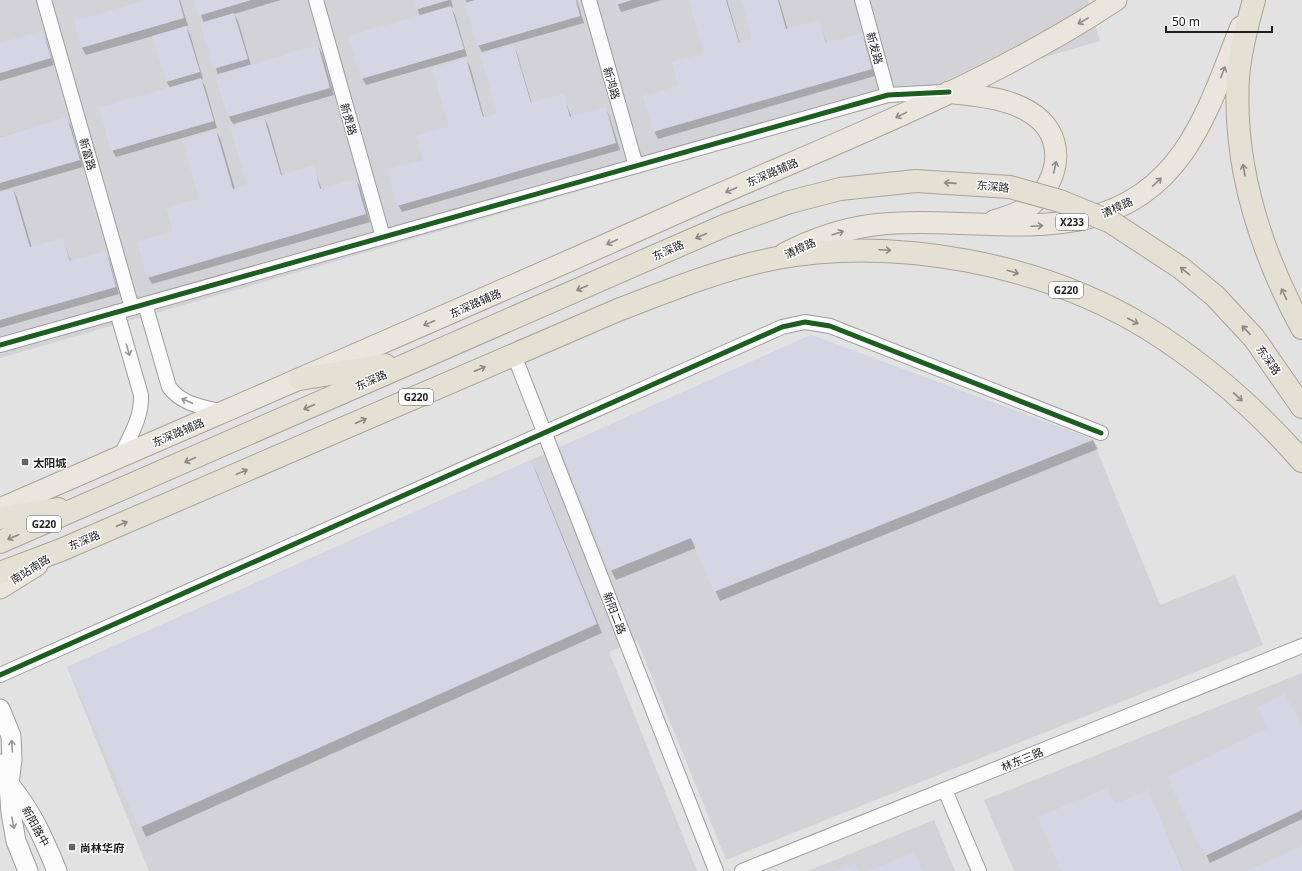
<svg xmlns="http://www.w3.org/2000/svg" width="1302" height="871" font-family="'Noto Sans','Noto Sans SC',sans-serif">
<rect width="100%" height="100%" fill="#e2e2e3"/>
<g fill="#d3d3d7">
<path d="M0,0H1088L1100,41L0,358Z"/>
<path d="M811,335L1093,440L1160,605L1235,575L1263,645L726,860L637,640L609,652L697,871H149L67,667Z"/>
<path d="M1302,673V871H1014L984,800Z"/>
<path d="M934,820L955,871H808Z"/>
</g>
<g fill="#0003">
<path d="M145,0H180L188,26H185L190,34L203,79L201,80L205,86L217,128L116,157L112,150L170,88L166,81L153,36L86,55L82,48L75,22L145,1Z"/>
<path d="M195,0H281L234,14L238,21L251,65L318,46L322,53L334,95L233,124L229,117L204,23Z"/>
<path d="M414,0H451L453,7L451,8L455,15L467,56L366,85L362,78L420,16Z"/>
<path d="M466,0H577L584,23L482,52L478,45Z"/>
<path d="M616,0H662L621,12Z"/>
<path d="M690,0H727L740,44L753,40L742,0H779L788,30L818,21L827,44L861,34L865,41L875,76L658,139L654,131L680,87L706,54Z"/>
<path d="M42,32L46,39L54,65L0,81V44Z"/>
<path d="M513,46L517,53L532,104L563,95L572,118L605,108L609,115L620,150L402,212L398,205L424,160L450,127L465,59L470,66L484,117L498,113Z"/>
<path d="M67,118L71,126L83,167L0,191V137Z"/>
<path d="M264,118L268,125L282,175L313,167L322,190L356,180L360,187L370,222L152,284L148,277L174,232L200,199L216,131L220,138L235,189L248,185Z"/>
<path d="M13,190L17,197L32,248L63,239L71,262L105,252L109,259L119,294L0,328V194Z"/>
<path d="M811,336L1093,440L1098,449L720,601L696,548L616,580L611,570Z"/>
<path d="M531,461L536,471L602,633L146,837L69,667Z"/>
<path d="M1302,728V819L1210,863L1168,778L1269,729Z"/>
<path d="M1108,790L1115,805L1149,791L1183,871H1062Z"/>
</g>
<g fill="#d6d5e4">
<path d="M146,0H179L184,18L81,48L74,21Z"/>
<path d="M194,0H251L198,16Z"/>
<path d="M413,0H449L415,10Z"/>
<path d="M475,0H576L580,16L477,46L465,3Z"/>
<path d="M615,0H632L616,5Z"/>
<path d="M689,0H726L739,43L752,39L741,0H778L786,29L819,20L826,43L862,33L872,69L653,132L643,96L678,86L672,62L704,53Z"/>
<path d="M451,6L464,49L361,79L348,36Z"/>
<path d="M234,13L248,59L213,69L200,23Z"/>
<path d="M186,26L200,72L166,82L152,36Z"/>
<path d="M43,31L51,58L0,73V43Z"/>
<path d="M318,45L330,88L228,117L215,75Z"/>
<path d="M514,45L531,103L564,94L570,117L606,107L616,143L397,206L387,170L423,160L416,136L449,127L432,68L466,58L483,117L497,113L480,54Z"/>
<path d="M201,78L214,121L111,151L99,108Z"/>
<path d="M67,117L80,160L0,183V137Z"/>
<path d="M264,117L281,175L314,165L320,189L356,179L366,214L147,278L137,242L173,231L166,208L199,198L182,140L216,130L233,189L247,185L230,126Z"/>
<path d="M13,189L30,247L63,238L70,261L106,251L116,287L0,320V193Z"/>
<path d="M811,335L1093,440L714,592L691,538L610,571L560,447Z"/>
<path d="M531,460L597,624L139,828L67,667Z"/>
<path d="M1285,694L1302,727V810L1205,856L1167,777L1268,728L1258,707Z"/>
<path d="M1108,788L1115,804L1149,790L1183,871H1061L1038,817Z"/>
<path d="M1302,846V871H1246Z"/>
<path d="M914,852L922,871H869Z"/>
<path d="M855,863L858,871H835Z"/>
</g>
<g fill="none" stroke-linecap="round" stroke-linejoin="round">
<defs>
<g id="minor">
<path d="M44,0L132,308"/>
<path d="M316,0L383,237"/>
<path d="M589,0L636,166"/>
<path d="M862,0L888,95"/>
<path d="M145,304L169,387C182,405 204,407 224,412"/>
<path d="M117,312L141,395C142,418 130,436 120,457"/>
<path d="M0,345L888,95L943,92"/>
<path d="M514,355L716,871"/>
<path d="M0,675L782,327L805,322L830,326L1101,433"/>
<path d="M945,790L979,871"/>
<path d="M742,871L1302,646"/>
</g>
<path id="tertiary" d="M0,763L9,785"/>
<g id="secondary">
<path d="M0,709L11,736L12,759L9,785L11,813L16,841L28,871"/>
<path d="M9,784C31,810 44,839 57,871"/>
</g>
<g id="primary">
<path d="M949,92C976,96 1004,97 1028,111C1067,133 1062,179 1031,205C1021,213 1006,217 994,221"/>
<path d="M784,254C811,240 842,229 873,225C984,212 1108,261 1184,151C1210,113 1224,68 1241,27"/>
<path d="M0,509C236,406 472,305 706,200C845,139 989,84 1116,0"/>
<path d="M0,588L37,565"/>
</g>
<g id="trunk">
<path d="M1254,0C1247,25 1240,51 1238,78C1233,165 1261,252 1302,328"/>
<path d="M1215,296L1254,338L1302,407"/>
<path d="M300,379L385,365"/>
<path d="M0,518L58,509"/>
<path d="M0,542L726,225L790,202"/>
<path d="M0,573L61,550L618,310C670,290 721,269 777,258C897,236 1042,264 1147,328C1205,364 1257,410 1302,461"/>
</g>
</defs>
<use href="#minor" stroke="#9e9e9f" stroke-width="16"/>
<use href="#tertiary" stroke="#9e9e9f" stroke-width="19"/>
<use href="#secondary" stroke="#9e9e9f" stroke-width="21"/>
<use href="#primary" stroke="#aaa394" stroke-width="23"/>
<use href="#trunk" stroke="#aaa394" stroke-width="24"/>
<use href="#minor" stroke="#fbfbfb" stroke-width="14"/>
<use href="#tertiary" stroke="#fbfbfb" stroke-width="17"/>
<use href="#secondary" stroke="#fbfbfb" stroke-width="19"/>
<use href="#primary" stroke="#eae6de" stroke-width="21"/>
<use href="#trunk" stroke="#e4e0d4" stroke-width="22"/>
<defs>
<path id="trunk-bridge" d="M790,202L840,189L916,181L1010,187L1060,201L1111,222L1181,268L1215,296"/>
</defs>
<use href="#trunk-bridge" stroke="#aaa394" stroke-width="24" stroke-linecap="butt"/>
<use href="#trunk-bridge" stroke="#e4e0d4" stroke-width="22"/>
<defs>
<g id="cycleway">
<path d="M0,345L888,95L949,92"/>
<path d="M0,675L782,327L805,322L830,326L1101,433"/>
</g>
</defs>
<use href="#cycleway" stroke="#fff" stroke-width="8"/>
<use href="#cycleway" stroke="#1b5e20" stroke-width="5"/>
</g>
<defs><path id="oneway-shaft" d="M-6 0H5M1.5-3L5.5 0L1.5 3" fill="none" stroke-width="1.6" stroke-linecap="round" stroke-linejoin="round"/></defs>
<g stroke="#8f8c88">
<use href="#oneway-shaft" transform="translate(1083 21) rotate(150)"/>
<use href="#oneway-shaft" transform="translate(1223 72) rotate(-68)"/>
<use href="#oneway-shaft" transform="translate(901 115) rotate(154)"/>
<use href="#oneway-shaft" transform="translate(1055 167) rotate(-78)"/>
<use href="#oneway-shaft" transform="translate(1157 182) rotate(-43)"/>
<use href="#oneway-shaft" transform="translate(731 190) rotate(157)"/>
<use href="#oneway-shaft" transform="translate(1037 226) rotate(-3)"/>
<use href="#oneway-shaft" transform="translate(838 233) rotate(-18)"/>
<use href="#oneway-shaft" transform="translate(612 242) rotate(156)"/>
<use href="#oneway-shaft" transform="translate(429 323) rotate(157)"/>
</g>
<g stroke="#8b8983">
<use href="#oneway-shaft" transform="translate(1244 170) rotate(-100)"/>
<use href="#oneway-shaft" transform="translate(950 183) rotate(-176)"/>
<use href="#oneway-shaft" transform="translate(701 236) rotate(156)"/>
<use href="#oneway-shaft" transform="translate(885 250) rotate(3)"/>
<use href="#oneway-shaft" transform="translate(1185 271) rotate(-141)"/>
<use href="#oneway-shaft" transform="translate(1013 272) rotate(17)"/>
<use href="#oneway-shaft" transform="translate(582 288) rotate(156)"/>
<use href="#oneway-shaft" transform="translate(1284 294) rotate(-115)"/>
<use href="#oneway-shaft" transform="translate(1133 321) rotate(27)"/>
<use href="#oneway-shaft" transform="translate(1246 330) rotate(-133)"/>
<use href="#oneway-shaft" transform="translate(480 369) rotate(-23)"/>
<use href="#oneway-shaft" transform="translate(1238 397) rotate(43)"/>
<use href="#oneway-shaft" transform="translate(309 407) rotate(156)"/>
<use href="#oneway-shaft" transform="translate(361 421) rotate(-23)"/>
<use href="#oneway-shaft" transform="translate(190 460) rotate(156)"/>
<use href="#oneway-shaft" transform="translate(242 472) rotate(-23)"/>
<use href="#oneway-shaft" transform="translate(122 524) rotate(-23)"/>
<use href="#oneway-shaft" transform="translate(13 537) rotate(157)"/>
</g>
<g stroke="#989898">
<use href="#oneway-shaft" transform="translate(128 350) rotate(74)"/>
<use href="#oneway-shaft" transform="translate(187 401) rotate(-157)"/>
<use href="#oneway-shaft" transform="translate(12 746) rotate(-94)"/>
<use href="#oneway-shaft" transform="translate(13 823) rotate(79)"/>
</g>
<g fill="#636364" stroke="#fff" stroke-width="1.5">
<rect x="21" y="458" width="8" height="8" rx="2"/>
<rect x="68" y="843" width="8" height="8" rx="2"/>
</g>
<g text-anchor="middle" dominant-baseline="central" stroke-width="3" stroke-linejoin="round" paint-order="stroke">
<g fill="#fff" stroke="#626263" stroke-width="1">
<rect x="1056" y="214" width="32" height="16" rx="3"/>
<rect x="1049" y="282" width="34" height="16" rx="3"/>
<rect x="399" y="389" width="34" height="16" rx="3"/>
<rect x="27" y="516" width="34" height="16" rx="3"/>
</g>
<g font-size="10" font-weight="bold" fill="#1f1f20">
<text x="1072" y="222">X233</text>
<text x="1066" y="290">G220</text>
<text x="416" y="397">G220</text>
<text x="44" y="524">G220</text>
</g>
<g font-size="11" fill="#1f1f20" stroke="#fff">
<text transform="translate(875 48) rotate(74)">新发路</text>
<text transform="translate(612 83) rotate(74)">新鸿路</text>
<text transform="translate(349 119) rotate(74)">新贵路</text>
<text transform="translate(88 154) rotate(74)">新富路</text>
<text transform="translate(772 172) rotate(-23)">东深路辅路</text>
<text transform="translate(993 186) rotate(5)">东深路</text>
<text transform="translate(1117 207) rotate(-24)">清樟路</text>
<text transform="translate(800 248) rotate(-24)">清樟路</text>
<text transform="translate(668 250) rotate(-24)">东深路</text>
<text transform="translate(475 303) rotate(-24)">东深路辅路</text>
<text transform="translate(1269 360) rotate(55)">东深路</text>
<text transform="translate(371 380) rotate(-24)">东深路</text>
<text transform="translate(178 432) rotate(-23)">东深路辅路</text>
<text transform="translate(84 540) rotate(-23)">东深路</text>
<text transform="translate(30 569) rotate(-32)">南站南路</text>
<text transform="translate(615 613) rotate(69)">新阳二路</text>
<text transform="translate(1022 759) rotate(-22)">林东三路</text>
<text transform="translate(36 826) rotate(61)">新阳路中</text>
</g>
<g font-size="11" font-weight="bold" fill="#1f1f20" stroke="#fff" text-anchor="start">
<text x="33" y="462">太阳城</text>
<text x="80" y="847">尚林华府</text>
</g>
</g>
<path d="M1166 26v6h106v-6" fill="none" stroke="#1f1f20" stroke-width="2"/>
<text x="1172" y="26" font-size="12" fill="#1f1f20" stroke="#ffffff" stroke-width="3" paint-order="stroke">50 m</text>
</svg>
